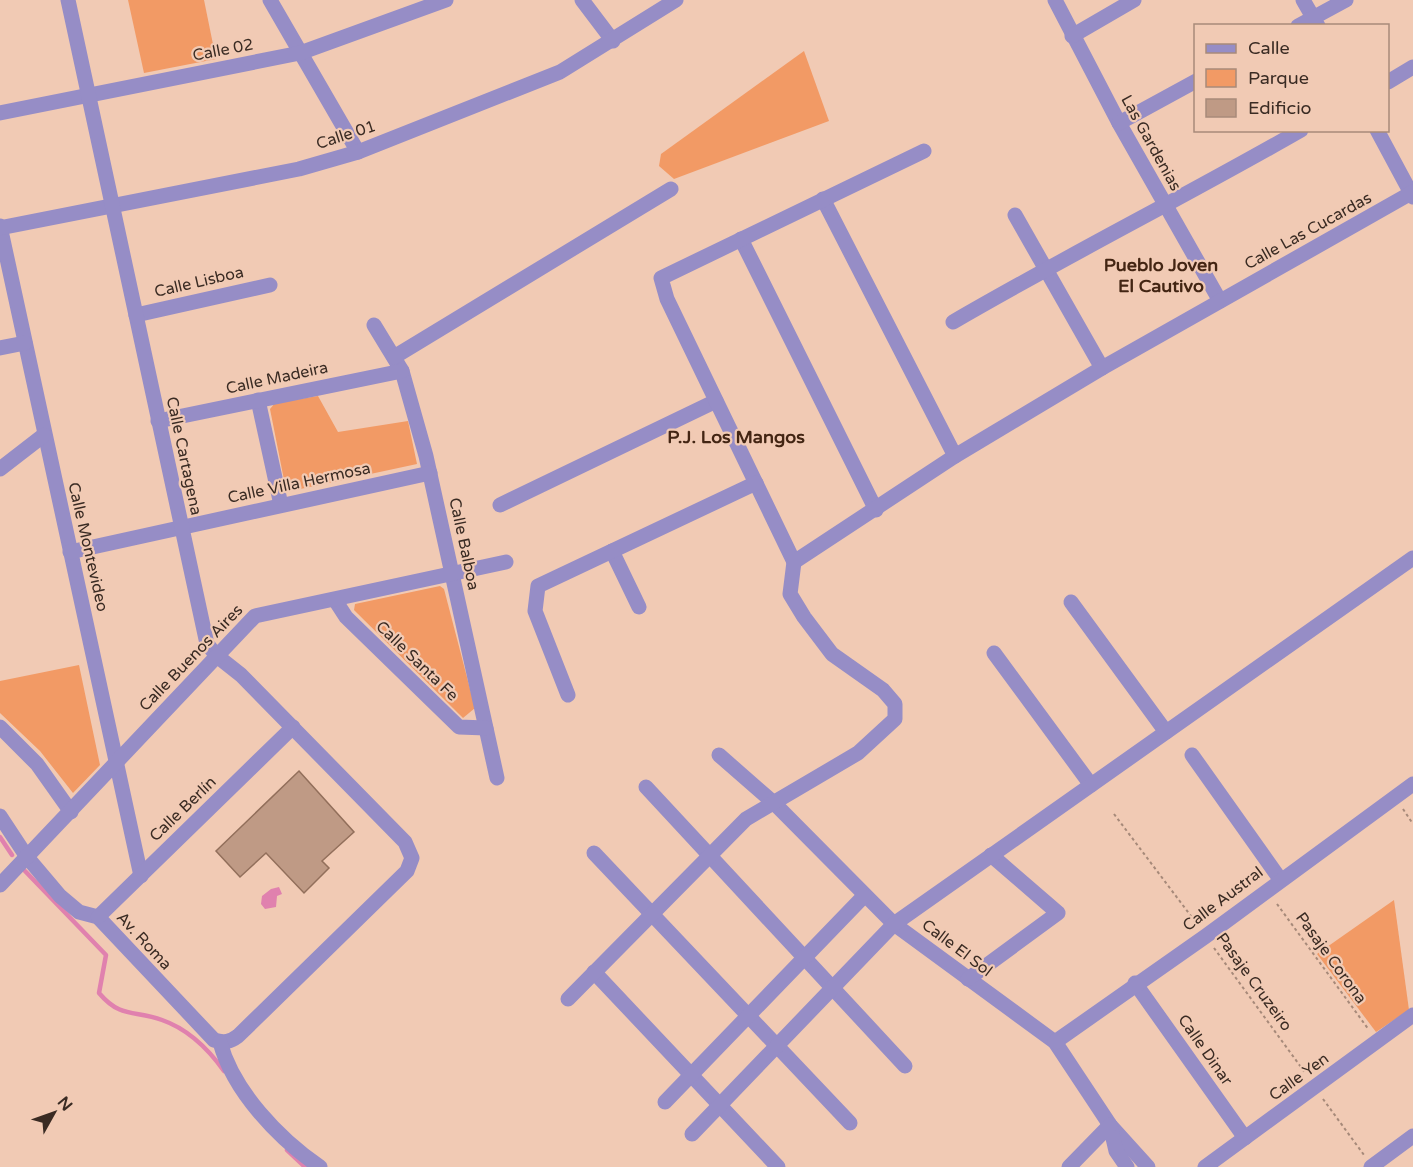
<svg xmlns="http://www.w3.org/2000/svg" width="1413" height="1167" font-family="'Varela Round',sans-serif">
<rect width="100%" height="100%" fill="#f1cab4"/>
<g fill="#f29a65">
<path d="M128,0H204L216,59L144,73Z"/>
<path d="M804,51L829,121L674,179L659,166L661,154Z"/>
<path d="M318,396L338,432L408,421L417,464L291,491L286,490L270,409L275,403Z"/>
<path d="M440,586L444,589L475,708L463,718L354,610L355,604Z"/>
<path d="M79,665L100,765L73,793L40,751L0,713V681Z"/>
<path d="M1394,900L1409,1010L1376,1032L1317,954Z"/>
</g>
<path fill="#e081ae" d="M279,887L282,894L277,896L276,907L265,909L261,904L262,896L271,889Z"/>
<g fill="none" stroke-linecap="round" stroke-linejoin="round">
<g stroke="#e081ae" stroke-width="4.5">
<path d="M0,837L12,855"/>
<path d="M25,871L106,955L99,993C121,1019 135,1010 162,1020C188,1029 209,1050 224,1071"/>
<path d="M287,1150L305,1167"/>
</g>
</g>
<path fill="#bf9a85" stroke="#926f5b" stroke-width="1.5" d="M299,771L354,832L322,861L329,868L304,893L266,853L240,877L216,851Z"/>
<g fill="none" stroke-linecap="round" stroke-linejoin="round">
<g stroke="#a68979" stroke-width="2" stroke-dasharray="3 3" stroke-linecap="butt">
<path d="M1403,809L1413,824"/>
<path d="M1114,814L1197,924"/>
<path d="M1277,904L1369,1030"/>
<path d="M1214,948L1306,1074"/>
<path d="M1323,1099L1364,1155"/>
</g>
<g stroke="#968dc6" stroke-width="15">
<path d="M270,0L358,152"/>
<path d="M582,0L613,41"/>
<path d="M1055,0L1119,123L1220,301"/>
<path d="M1303,0L1318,26"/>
<path d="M1298,26L1346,0"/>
<path d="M1072,36L1134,0"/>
<path d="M1388,82L1413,67"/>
<path d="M0,113L300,53L446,0"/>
<path d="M1119,123L1196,81"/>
<path d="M1377,130L1413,197"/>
<path d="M823,199L955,456"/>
<path d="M1015,215L1102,368"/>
<path d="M0,226L141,876"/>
<path d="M0,228L299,169L358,152L560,72L676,0"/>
<path d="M741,239L876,510"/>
<path d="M136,315L270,285"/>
<path d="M953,322C1068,255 1186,196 1301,130"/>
<path d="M374,325L402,371L426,456L497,778"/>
<path d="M0,348L25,343"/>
<path d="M394,357L671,189"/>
<path d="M258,400L281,505"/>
<path d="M158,421L402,371"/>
<path d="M0,469L44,435"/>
<path d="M500,505L716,401"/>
<path d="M612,551L639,607"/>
<path d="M70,552L430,473"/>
<path d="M794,562L667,299L661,278L924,151"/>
<path d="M335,600L346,617L459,727L486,728"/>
<path d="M1071,602L1166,732"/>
<path d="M994,653L1091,785"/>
<path d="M568,695L535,611L538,586L756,483"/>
<path d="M0,727L37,764L71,812"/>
<path d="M719,755L775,804L894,924L1055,1042L1110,1125L1148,1167"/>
<path d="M1192,755L1280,879"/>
<path d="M646,787L905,1066"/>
<path d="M0,816L27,857L60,896L79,912L98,917L214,1040C224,1043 230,1042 238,1036L407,871L412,858L405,842L241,675L217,656L207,644L68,0"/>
<path d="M594,853L850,1123"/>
<path d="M0,885L255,616L506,562"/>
<path d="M98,917L293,727"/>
<path d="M594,972L778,1167"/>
<path d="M968,979L1058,913L991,855"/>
<path d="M1135,983L1245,1138"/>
<path d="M568,999L746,819L858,753L895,719V704L883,690L832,654L804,617L790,594L794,562L955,456L1102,368L1413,192"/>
<path d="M220,1042C233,1091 279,1139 320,1167"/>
<path d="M1055,1042L1206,936L1413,784"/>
<path d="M665,1102L864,896"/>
<path d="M1110,1125L1116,1151L1127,1167"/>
<path d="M692,1134L894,924L1413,558"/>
<path d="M1069,1167L1110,1125"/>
<path d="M1205,1167L1413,1015"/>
<path d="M1371,1167L1413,1136"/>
</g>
</g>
<g text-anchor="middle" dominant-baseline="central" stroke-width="4.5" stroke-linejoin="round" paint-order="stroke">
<g font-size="16" fill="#3a2b23" stroke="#f1cab4">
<text transform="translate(223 50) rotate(-11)">Calle 02</text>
<text transform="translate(346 135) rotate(-18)">Calle 01</text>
<text transform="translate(1151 143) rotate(61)">Las Gardenias</text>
<text transform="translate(1308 231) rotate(-29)">Calle Las Cucardas</text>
<text transform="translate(199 282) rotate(-13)">Calle Lisboa</text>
<text transform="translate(277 378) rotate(-12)">Calle Madeira</text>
<text transform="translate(184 456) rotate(78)">Calle Cartagena</text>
<text transform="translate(299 483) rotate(-12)">Calle Villa Hermosa</text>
<text transform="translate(464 544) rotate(78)">Calle Balboa</text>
<text transform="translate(88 547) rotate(77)">Calle Montevideo</text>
<text transform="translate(191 658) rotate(-46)">Calle Buenos Aires</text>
<text transform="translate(417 661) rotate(44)">Calle Santa Fe</text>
<text transform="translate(183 809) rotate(-44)">Calle Berlín</text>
<text transform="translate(1223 899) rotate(-37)">Calle Austral</text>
<text transform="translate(144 941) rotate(47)">Av. Roma</text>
<text transform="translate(957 948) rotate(37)">Calle El Sol</text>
<text transform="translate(1331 958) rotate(54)">Pasaje Corona</text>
<text transform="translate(1254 982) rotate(54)">Pasaje Cruzeiro</text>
<text transform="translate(1205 1050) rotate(55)">Calle Dinar</text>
<text transform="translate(1299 1077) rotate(-36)">Calle Yen</text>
</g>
<g font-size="18" font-weight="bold" fill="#432513" stroke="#f1cab4">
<text x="1161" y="265">Pueblo Joven<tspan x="1161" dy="21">El Cautivo</tspan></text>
<text x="736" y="437">P.J. Los Mangos</text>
</g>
</g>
<rect x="1194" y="24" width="195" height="108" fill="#f1cab4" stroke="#a88a7a" stroke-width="1.5"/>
<rect x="1206" y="44" width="30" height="9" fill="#968dc6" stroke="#a88a7a" stroke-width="1.5"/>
<text x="1248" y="54" font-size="18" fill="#3a2b23">Calle</text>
<rect x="1206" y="69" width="30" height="18" fill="#f29a65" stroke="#a88a7a" stroke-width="1.5"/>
<text x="1248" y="84" font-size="18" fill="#3a2b23">Parque</text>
<rect x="1206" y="99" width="30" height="18" fill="#bf9a85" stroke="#a88a7a" stroke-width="1.5"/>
<text x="1248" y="114" font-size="18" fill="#3a2b23">Edificio</text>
<g transform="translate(54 1113) rotate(50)" stroke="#f1cab4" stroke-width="4.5" paint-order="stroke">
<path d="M0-4.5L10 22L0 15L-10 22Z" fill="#3a2b23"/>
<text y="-9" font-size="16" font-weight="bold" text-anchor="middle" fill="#3a2b23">N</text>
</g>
</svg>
